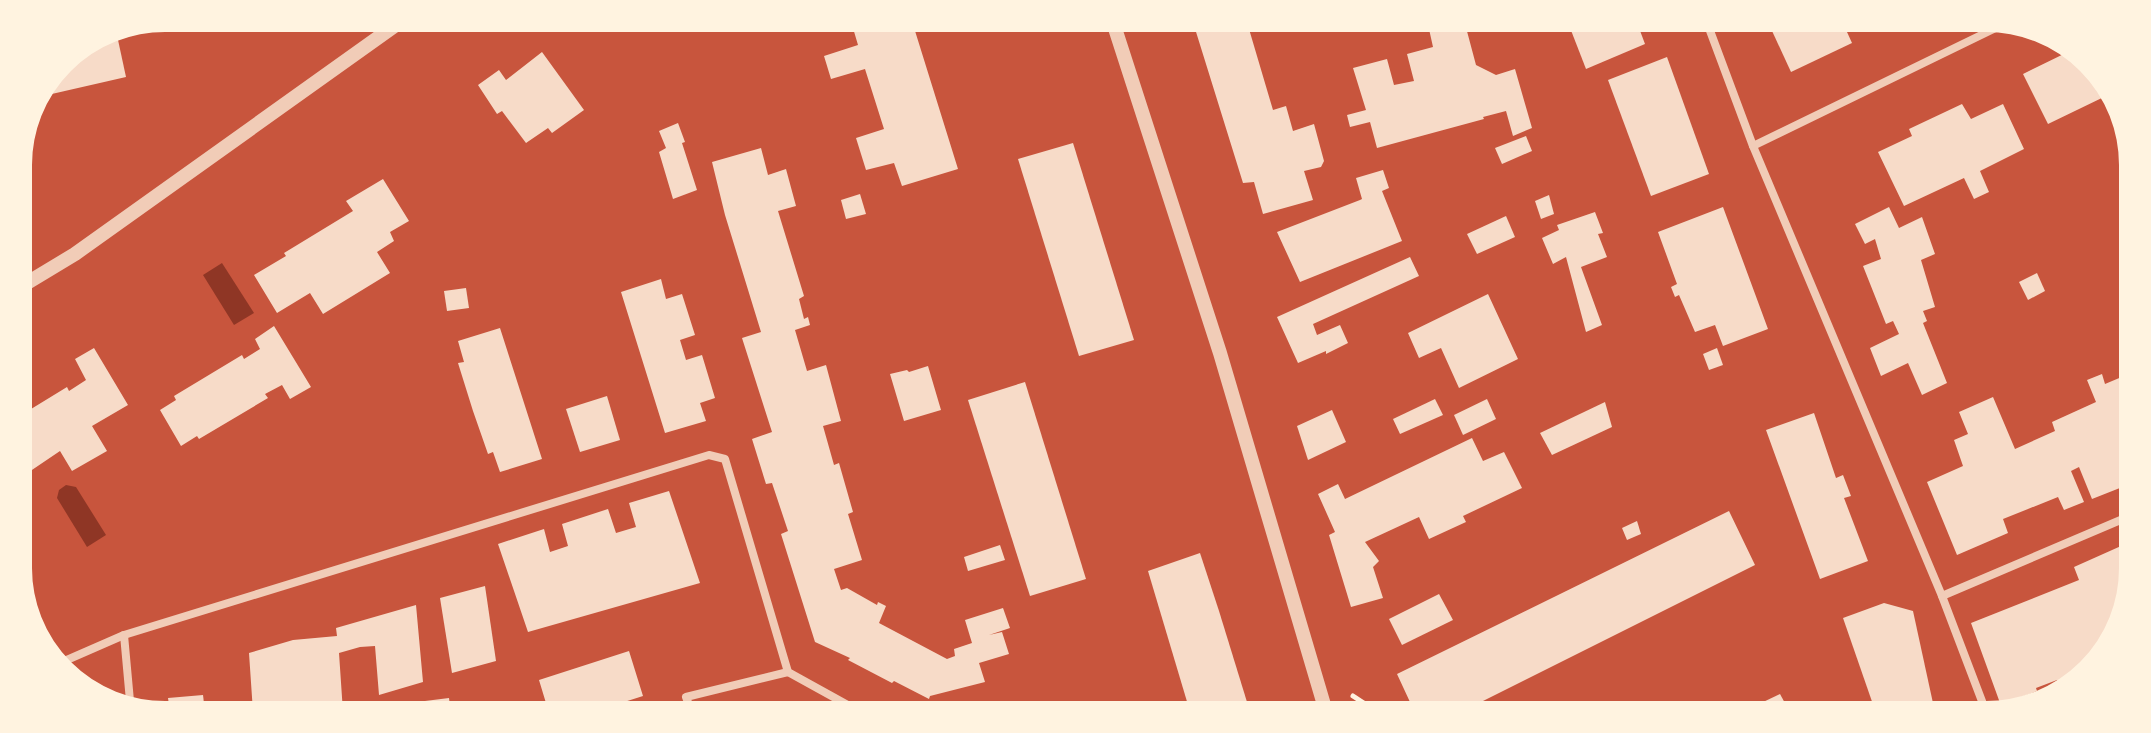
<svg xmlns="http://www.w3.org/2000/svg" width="2151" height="733" font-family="'Titillium Web',sans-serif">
<rect width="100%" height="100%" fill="#c8553d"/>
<g fill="#8f3625">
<path d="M222,263L254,313L234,325L203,275Z"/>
<path d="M66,485L76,487L106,535L87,547L57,498L59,490Z"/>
</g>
<g fill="#f7dbc8">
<path d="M640,17H681L661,32L640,20Z"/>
<path d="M850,18H911L958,169L902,186L894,163L866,170L856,138L884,129L865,69L831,79L824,56L858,45Z"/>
<path d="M1192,19H1281L1249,29L1273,110L1286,106L1293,131L1314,124L1324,161L1321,167L1304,171L1313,200L1263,214L1254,182L1243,183Z"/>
<path d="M1427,20H1464L1476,65L1496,75L1515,69L1532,128L1513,136L1506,111L1483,117L1484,119L1377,148L1370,122L1350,127L1347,115L1366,110L1353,68L1387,59L1394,85L1414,81L1407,54L1433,47Z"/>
<path d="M1567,20H1636L1645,44L1586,69Z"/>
<path d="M1767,20L1842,21L1852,43L1791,72Z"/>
<path d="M115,26L126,77L43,96L60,59L108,27Z"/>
<path d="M2072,50L2098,66L2118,108L2115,109L2108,95L2048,124L2023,74Z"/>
<path d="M542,52L584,110L552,133L548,128L526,143L502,111L497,114L478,85L499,70L506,80Z"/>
<path d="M1667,57L1709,174L1651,196L1608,80Z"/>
<path d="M1962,104L1971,119L2003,104L2024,149L1980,171L1989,192L1974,199L1964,178L1904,206L1878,152L1912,136L1909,129Z"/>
<path d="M678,123L685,142L682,143L697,190L673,199L659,152L666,148L659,131Z"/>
<path d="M1526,136L1532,151L1502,164L1495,148Z"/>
<path d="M1073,143L1134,340L1079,356L1018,159Z"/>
<path d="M761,148L768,175L786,169L796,206L778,211L804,296L799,299L804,319L808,317L810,325L795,330L807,371L826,365L841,421L823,426L834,465L839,463L853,512L848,514L862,560L834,569L841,590L847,588L877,605L878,602L886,606L879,623L947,659L955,656L954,649L972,643L965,620L1003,608L1010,628L989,635L1002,632L1009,654L979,663L985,682L930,696L929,699L894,681L892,683L848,660L850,658L815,642L781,534L788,531L772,483L766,484L752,439L772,432L742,338L761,332L725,215L712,162Z"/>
<path d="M1383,170L1389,188L1382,191L1402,241L1300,282L1277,232L1360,200L1362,199L1356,178Z"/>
<path d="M383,179L409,221L390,232L394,241L377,252L390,273L323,314L310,293L277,313L254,275L286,256L284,253L353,211L346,201Z"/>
<path d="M860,194L866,214L846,219L841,200Z"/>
<path d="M1549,195L1554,214L1541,219L1535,201Z"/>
<path d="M1723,207L1768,329L1723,346L1715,325L1695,332L1679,295L1675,297L1671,287L1677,284L1658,232Z"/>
<path d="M1889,207L1899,228L1922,217L1935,254L1921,260L1935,307L1923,311L1927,321L1923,323L1947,383L1922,395L1908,363L1881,376L1870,348L1899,334L1893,321L1886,324L1863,266L1881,259L1875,239L1865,244L1855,224Z"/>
<path d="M1595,212L1603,233L1598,234L1607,257L1581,267L1602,325L1586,332L1566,257L1553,264L1542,238L1559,230L1557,225Z"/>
<path d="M1506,216L1515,237L1477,254L1467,234Z"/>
<path d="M1410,257L1419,276L1313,324L1317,335L1340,325L1348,343L1326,354V351L1298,363L1277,317Z"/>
<path d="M2037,273L2045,291L2028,300L2019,282Z"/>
<path d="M661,279L666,299L682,294L695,335L680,340L686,360L702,355L715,398L700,403L706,421L665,433L621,292Z"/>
<path d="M466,288L469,308L447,311L444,291Z"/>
<path d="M1488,294L1518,359L1459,388L1441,348L1419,358L1408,333Z"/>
<path d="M274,326L311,387L290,399L282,385L265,394L268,398L199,439L197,436L181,446L160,410L176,400L174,396L242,355L244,359L260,349L255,339Z"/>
<path d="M500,328L542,459L500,472L493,452L488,454L473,411L458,363L464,362L458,341Z"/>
<path d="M94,348L128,405L92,426L107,451L72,471L60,451L26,474L23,469L18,472V417L67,387L69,391L86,380L75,359Z"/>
<path d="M1717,348L1723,365L1709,370L1703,354Z"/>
<path d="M928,366L941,410L904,421L890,374L907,370L909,372Z"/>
<path d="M2102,374L2105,384L2124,376L2131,393L2130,484L2092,499L2079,467L2071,471L2084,502L2064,510L2058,497L2003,519L2008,533L1957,555L1927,482L1963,466L1954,440L1968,434L1959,412L1993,397L2015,449L2055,431L2052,422L2096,402L2087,380Z"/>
<path d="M1025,382L1086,579L1030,596L968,400Z"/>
<path d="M607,396L620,440L580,452L566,409Z"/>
<path d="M1435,399L1443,415L1400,434L1393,419Z"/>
<path d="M1487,399L1496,419L1463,435L1454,415Z"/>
<path d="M1605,402L1612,427L1552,455L1540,433Z"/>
<path d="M1332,410L1346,442L1308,460L1297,426Z"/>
<path d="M1814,413L1836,478L1843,475L1851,496L1844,498L1868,561L1820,579L1766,430Z"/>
<path d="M1472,438L1483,461L1504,452L1522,488L1463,516L1466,522L1429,539L1419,517L1365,542L1379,561L1373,567L1383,598L1351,607L1329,535L1335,532L1318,494L1338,484L1345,499Z"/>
<path d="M669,491L700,583L528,632L498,544L544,529L550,552L568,546L562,524L608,509L616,533L636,527L629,503Z"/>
<path d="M1729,511L1755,565L1477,704L1483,715H1416L1397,674Z"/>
<path d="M1637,521L1641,534L1627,540L1622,528Z"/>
<path d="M2130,542V607L2113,633L2099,639L2103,648L2082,679L2078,681L2077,686L2062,692L2057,680L2036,688L2037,691L2016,699L2019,708L2004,714L1971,623L2079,580L2074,567Z"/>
<path d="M1000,545L1005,560L968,571L964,557Z"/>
<path d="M1200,553L1219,611L1251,715H1191L1148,571Z"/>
<path d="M485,586L496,661L452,673L440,598Z"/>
<path d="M1439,594L1453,620L1402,645L1389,619Z"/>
<path d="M1884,603L1913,611L1936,717L1877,716L1843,618Z"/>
<path d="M416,605L423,682L379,695L375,646L360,647L339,653L343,712H253L249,653L293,640L337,636L336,628Z"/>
<path d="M629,651L643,696L621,703L624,713H549L539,680Z"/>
<path d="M1780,694L1792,716H1741L1740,713Z"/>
<path d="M203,695L205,712H170L168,698Z"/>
<path d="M449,698L451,713H426L425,701Z"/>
</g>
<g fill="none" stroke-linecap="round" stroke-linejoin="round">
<path stroke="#fff3e0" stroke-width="5" d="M1353,696L1382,715"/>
<g stroke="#f1ccb7" stroke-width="8">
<path d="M1706,20L1753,146L1942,596L1988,717"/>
<path d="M1753,146L2010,21"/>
<path d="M1942,596L2130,516"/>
<path d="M124,635L131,712"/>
<path d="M53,666L124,635L709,455L725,459L788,672L864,714"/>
<path d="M692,713L686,697L788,672"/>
</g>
<g stroke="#f1ccb7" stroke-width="14">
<path d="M1112,19L1220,353L1327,715"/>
<path d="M17,289L75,254L407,17"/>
</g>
</g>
<path d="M0 0H2151V733H0ZM165 30H1986A135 135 0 0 1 2121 165V568A135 135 0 0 1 1986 703H165A135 135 0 0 1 30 568V165A135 135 0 0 1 165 30Z" fill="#fff3e0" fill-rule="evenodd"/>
<path fill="none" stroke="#fff3e0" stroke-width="4" d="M165 30H1986A135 135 0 0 1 2121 165V568A135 135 0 0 1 1986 703H165A135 135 0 0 1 30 568V165A135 135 0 0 1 165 30Z"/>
</svg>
